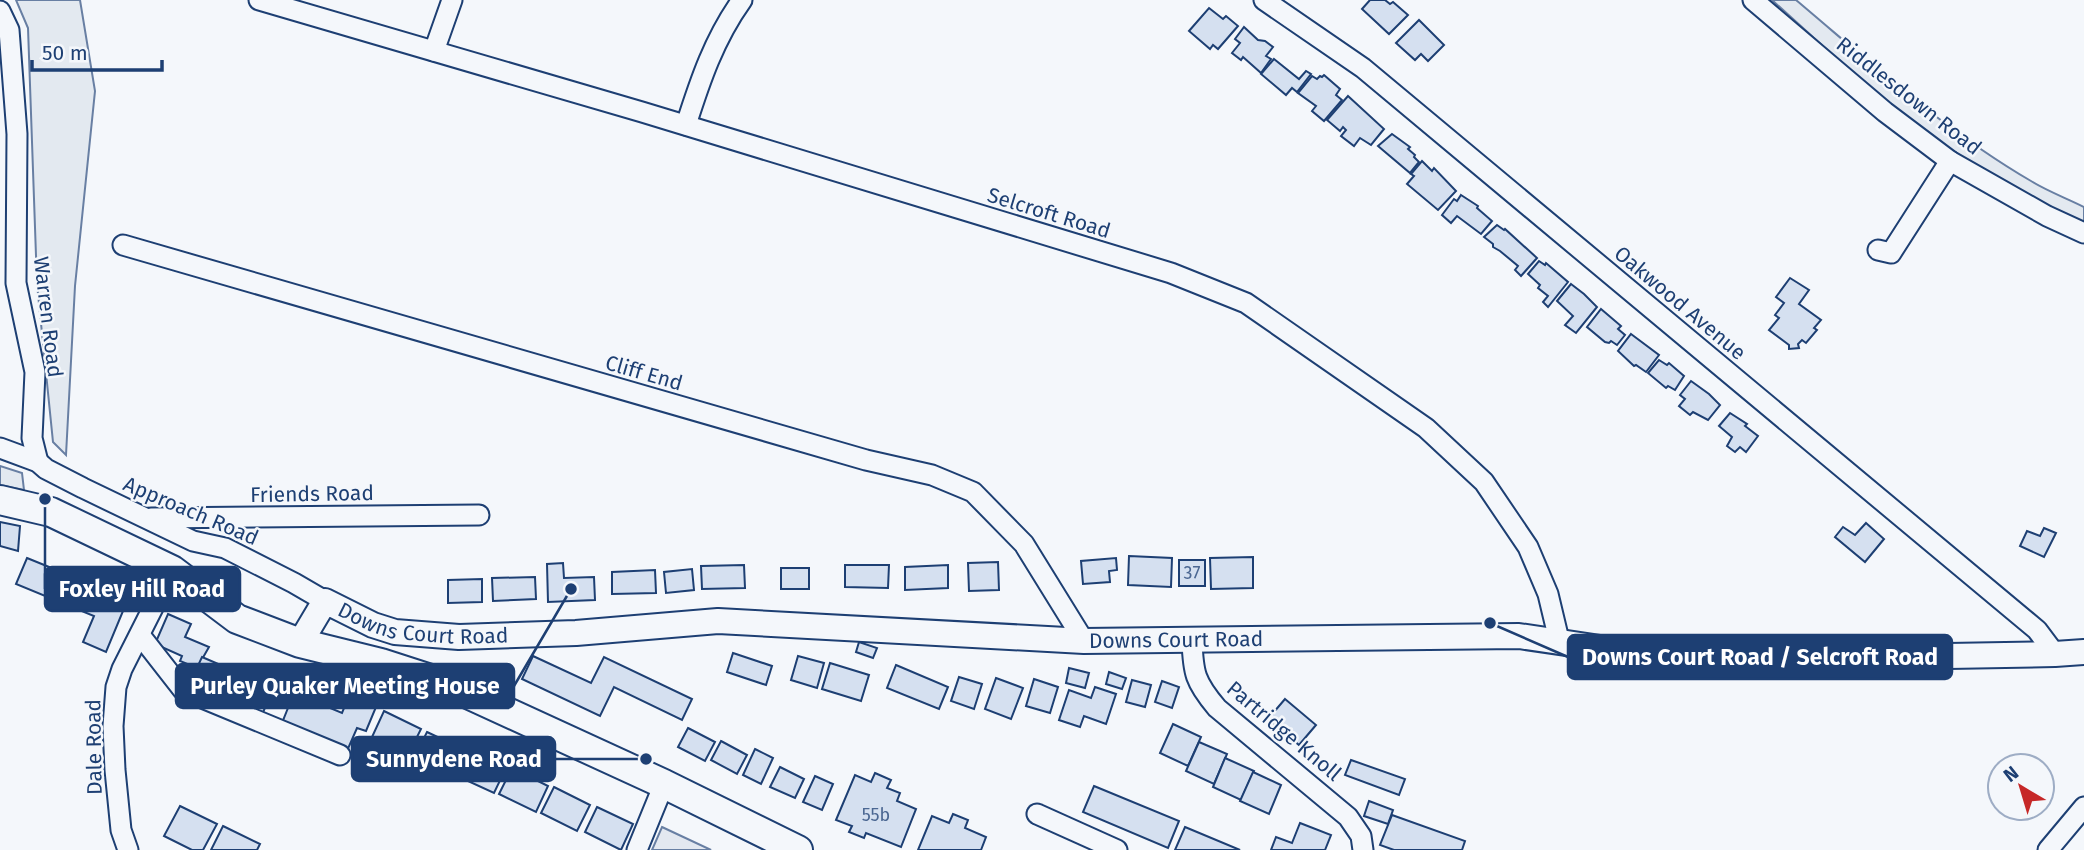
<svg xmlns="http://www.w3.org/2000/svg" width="2084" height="850" font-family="'Fira Sans',sans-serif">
<rect width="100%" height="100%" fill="#f4f7fb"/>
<g fill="#e3e9f0" stroke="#687fa3" stroke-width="2">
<path d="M16,0H80L95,91L75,286L66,455L53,442L37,284L28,28Z"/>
<path d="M1772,0H1796C1872,64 1945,131 2031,181C2047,191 2066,198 2084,207V224L2051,209L1954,155L1889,106Z"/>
<path d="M0,466L22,473L24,490L0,485Z"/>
</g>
<path fill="#e3e8f0" stroke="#687fa3" stroke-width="2" d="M662,827L711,850H652Z"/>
<g fill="#d5e0f0" stroke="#1d3f73" stroke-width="2">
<path d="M1370,0H1385L1390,4L1393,2L1408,15L1389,34L1362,9Z"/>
<path d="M1209,8L1223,19L1226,16L1238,26L1218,49L1213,45L1210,49L1189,31Z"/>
<path d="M1419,20L1444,45L1428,61L1421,54L1415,60L1396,43Z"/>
<path d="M1244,27L1258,40L1265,41L1273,47L1266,56L1271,59L1261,73L1243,57L1241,60L1232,53L1240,43L1235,39Z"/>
<path d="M1274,59L1299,79L1306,71L1311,74L1297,92L1292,88L1286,95L1261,74Z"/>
<path d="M1324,75L1340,89L1336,95L1342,100L1324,121L1312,111L1316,106L1298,93L1312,76L1317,79L1320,76L1322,77Z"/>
<path d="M1348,96L1384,129L1371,145L1360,138L1354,146L1341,136L1346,130L1343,127L1340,131L1327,120Z"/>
<path d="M1392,134L1410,147L1408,149L1415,155L1414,157L1419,162L1410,173L1378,146Z"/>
<path d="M1422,161L1432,171L1434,168L1456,191L1438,210L1407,184L1414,176L1411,174Z"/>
<path d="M1461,195L1478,206L1477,208L1492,221L1481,234L1457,216L1451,223L1442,215L1454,199L1457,201Z"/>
<path d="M1497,225L1504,230L1505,229L1537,258L1521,276L1515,270L1518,266L1500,251L1493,247V244L1484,237Z"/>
<path d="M1539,261L1545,265L1546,263L1568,282L1548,307L1543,302L1548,296L1538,288L1540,285L1528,274Z"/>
<path d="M1790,278L1809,290L1799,304L1821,320L1814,328L1817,330L1806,343L1802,340L1798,344L1799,348L1789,349V345L1769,330L1779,318L1775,315L1784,303L1776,297Z"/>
<path d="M1571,284L1584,294L1597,307L1576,333L1565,325L1573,316L1557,301Z"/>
<path d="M1601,309L1621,326L1618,329L1625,335L1617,345L1611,341L1609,343L1605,342L1587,327Z"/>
<path d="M1631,334L1659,355L1646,372L1636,365L1634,366L1618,351Z"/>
<path d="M1659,360L1667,365L1669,363L1684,376L1675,390L1668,386L1666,388L1648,373Z"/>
<path d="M1691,381L1709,394L1720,405L1708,420L1693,412L1690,415L1679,406L1685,399L1680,395Z"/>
<path d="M1730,413L1747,424L1745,426L1758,436L1746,452L1740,447L1735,452L1727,446L1732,437L1719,426Z"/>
<path d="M0,522L20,526L18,551L0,546Z"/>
<path d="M1866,523L1884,539L1865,562L1835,537L1843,527L1855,535Z"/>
<path d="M2044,528L2056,533L2044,557L2020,546L2027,531L2040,536Z"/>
<path d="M1129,556L1172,558L1171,587L1128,585Z"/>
<path d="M1253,557V588L1211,589L1210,558Z"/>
<path d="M27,558L128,599L106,652L83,642L94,616L16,584Z"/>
<path d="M1116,558L1117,570L1109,571L1110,582L1083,584L1081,561Z"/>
<rect x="1179" y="560" width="26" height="26"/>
<path d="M998,562L999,590L969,591L968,563Z"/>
<path d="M563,563L564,578L594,577L595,600L548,602L547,564Z"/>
<path d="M744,565L745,588L702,589L701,566Z"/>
<path d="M845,565H889L888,588L845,587Z"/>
<path d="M948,565V588L905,590V567Z"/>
<rect x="781" y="568" width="28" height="21"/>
<path d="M692,569L694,590L666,593L664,572Z"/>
<path d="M655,570L656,593L612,594V572Z"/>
<path d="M535,577L536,599L493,601L492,578Z"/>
<path d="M482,579V602L448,603V580Z"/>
<path d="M168,614L191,624L185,637L209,647L197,668L180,661L182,656L155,644Z"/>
<path d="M859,642L877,648L873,658L856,652Z"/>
<path d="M733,653L772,666L766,685L727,672Z"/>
<path d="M533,656L591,683L604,657L692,699L682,720L614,687L600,716L522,679Z"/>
<path d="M798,656L824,663L817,688L791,680Z"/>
<path d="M202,657L230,669L217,700L188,687Z"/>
<path d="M830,663L869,675L861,701L822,689Z"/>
<path d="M896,665L948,687L939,709L887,688Z"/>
<path d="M1069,668L1089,673L1085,688L1066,683Z"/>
<path d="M230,669L274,688L260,719L217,700Z"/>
<path d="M1109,672L1126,678L1122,689L1106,684Z"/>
<path d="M959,677L982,684L974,709L951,701Z"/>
<path d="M996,678L1023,688L1011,719L985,709Z"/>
<path d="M1034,679L1058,687L1050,713L1026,706Z"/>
<path d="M1132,680L1151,685L1145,707L1126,702Z"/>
<path d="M1162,681L1179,687L1172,708L1155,702Z"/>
<path d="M1095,687L1116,694L1106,724L1084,716L1080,727L1059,720L1069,690L1091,698Z"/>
<path d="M294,693L342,713L349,696L376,707L366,731L357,728L347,751L282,723Z"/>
<path d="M1285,699L1316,725L1299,745L1268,719Z"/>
<path d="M384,711L421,729L408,755L372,737Z"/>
<path d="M1173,724L1201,737L1188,766L1160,753Z"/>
<path d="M688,728L715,742L705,761L678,747Z"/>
<path d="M427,732L463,749L450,775L414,758Z"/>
<path d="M721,741L747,755L737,774L711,760Z"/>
<path d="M1199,742L1227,754L1214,784L1186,771Z"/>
<path d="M755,749L773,758L761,784L743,775Z"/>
<path d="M470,750L506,768L494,793L457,776Z"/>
<path d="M1225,758L1254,771L1241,800L1213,787Z"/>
<path d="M1351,760L1405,779L1399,795L1345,775Z"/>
<path d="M780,767L804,779L795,798L770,787Z"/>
<path d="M512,768L548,786L536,812L499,794Z"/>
<path d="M1253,772L1281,785L1269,814L1240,801Z"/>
<path d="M875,773L891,780L887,788L900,793L897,801L916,809L901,847L866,833L864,838L849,832L852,826L836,820L855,775L871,782Z"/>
<path d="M815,776L833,784L822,810L803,802Z"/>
<path d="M1094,786L1179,821L1168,848L1083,812Z"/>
<path d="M554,787L590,805L577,831L541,813Z"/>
<path d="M1369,801L1393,810L1388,824L1364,816Z"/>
<path d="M180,806L217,824L203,850H192L164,836Z"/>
<path d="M597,807L633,824L621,850L585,832Z"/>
<path d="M953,814L968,820L965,828L986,837L981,850H918L932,816L949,823Z"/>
<path d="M1392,815L1465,841L1462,850H1394L1380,845Z"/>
<path d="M1300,823L1331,835L1325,850H1271L1276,837L1292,843Z"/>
<path d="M223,826L260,844L257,850H211Z"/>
<path d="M1185,827L1240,850H1175Z"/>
</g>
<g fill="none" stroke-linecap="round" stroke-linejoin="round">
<defs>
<g id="minor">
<path d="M259,0L642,112L1171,273L1246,303L1426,428L1484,482L1528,547L1548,594L1559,640"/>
<path d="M1264,0L1363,68L2037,630L2055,654"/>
<path d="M1753,0L1885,112L1950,161L2047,216L2084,233"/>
<path d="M0,11L9,30L17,134L16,283L35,372L32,438L38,462"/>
<path d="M434,51L452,0"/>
<path d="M686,125C700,81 714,39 742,0"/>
<path d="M123,245L866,460L932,475L973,492L1024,544L1084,641"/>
<path d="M1878,250L1891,253L1950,161"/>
<path d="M0,448L38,462L46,469L83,488L193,541L225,548L294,583L325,601"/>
<path d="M151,518L479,515"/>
<path d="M140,635L183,690L340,755"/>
<path d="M1192,640C1193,673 1195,682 1217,708L1348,817L1361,836L1363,850"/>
<path d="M1037,814L1117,850"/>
<path d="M128,850L121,830L115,770L113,726L116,687L122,669L172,570"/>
<path d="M637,850L664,784"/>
<path d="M2048,850L2084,807"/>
</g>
<g id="major">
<path id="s1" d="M300,643L325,601L373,625L395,632L459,637L576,633L718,621L1084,641L1519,636L1607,649L1689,655L1948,656L2055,654L2084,652"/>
</g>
<path id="highway" d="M0,500L51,512L172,570L237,619L300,643L381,663L446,684L664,784L798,850"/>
</defs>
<use href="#minor" stroke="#1d3f73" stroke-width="23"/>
<use href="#major" stroke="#1d3f73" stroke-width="28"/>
<use href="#highway" stroke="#1d3f73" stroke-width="32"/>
<use href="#minor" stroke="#f4f7fb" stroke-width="19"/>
<use href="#major" stroke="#f4f7fb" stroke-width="24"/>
<use href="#highway" stroke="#f4f7fb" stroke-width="28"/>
</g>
<g text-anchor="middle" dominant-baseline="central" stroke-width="5" stroke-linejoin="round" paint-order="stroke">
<g font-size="18" fill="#4b6792">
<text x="1192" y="573">37</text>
<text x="876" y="815">55b</text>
</g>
<g font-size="21" fill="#1d3f73" stroke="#f4f7fb">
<text transform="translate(1909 96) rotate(38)">Riddlesdown Road</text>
<text transform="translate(1049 213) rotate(17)">Selcroft Road</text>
<text transform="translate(1680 303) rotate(40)">Oakwood Avenue</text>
<text transform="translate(48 317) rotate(83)">Warren Road</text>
<text transform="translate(644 373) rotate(16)">Cliff End</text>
<text transform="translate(312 494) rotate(-1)">Friends Road</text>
<text transform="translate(191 511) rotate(23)">Approach Road</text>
<text stroke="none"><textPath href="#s1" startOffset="152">Downs Court Road</textPath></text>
<text stroke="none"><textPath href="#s1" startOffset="908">Downs Court Road</textPath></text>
<text transform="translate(1284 731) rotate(40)">Partridge Knoll</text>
<text transform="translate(94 747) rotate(-91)">Dale Road</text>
</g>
</g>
<path fill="none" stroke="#1d3f73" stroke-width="2.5" d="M45 499L45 589M1490 623L1568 657M571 589L514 686M646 759L555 759"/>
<g fill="#1d3f73" stroke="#f4f7fb" stroke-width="2.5">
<circle cx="45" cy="499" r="7"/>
<circle cx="1490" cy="623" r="7"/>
<circle cx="571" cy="589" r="7"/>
<circle cx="646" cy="759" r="7"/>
</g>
<g fill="#1d3f73" stroke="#1d3f73" stroke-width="2.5">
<rect x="45" y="567" width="195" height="44" rx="7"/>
<rect x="1568" y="635" width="384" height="44" rx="7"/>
<rect x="176" y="664" width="338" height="44" rx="7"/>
<rect x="352" y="737" width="203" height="44" rx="7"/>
</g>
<g font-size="23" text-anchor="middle" font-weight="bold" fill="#fff">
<text x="142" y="597">Foxley Hill Road</text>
<text x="1760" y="665">Downs Court Road / Selcroft Road</text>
<text x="345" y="694">Purley Quaker Meeting House</text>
<text x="454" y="767">Sunnydene Road</text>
</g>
<g transform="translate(2021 787) rotate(322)"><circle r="33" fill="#f4f7fb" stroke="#9eadc5" stroke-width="2"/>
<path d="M0-5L12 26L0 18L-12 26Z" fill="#c62828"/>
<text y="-10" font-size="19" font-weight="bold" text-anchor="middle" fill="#1d3f73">N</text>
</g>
<path d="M32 60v10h130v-10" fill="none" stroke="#1d3f73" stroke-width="3.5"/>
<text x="42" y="60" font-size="21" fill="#1d3f73" stroke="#f4f7fb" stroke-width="5" paint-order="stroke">50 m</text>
</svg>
